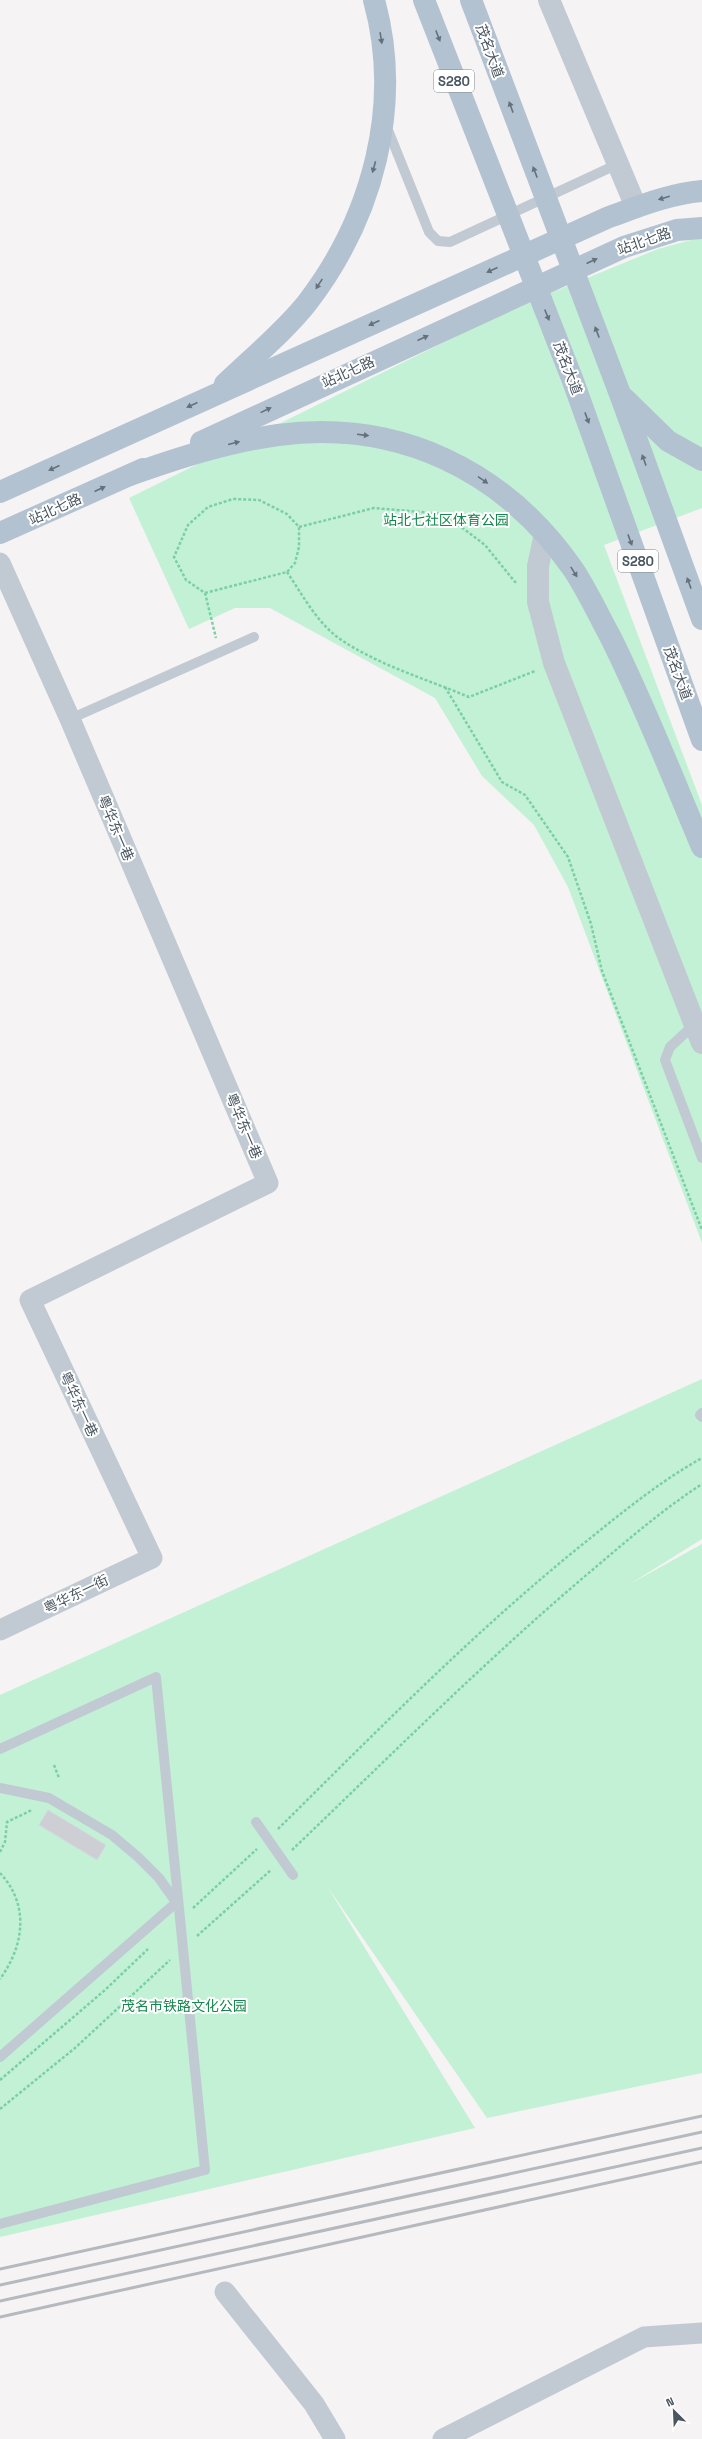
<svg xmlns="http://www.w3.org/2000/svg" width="702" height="2439" font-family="'Space Grotesk','Noto Sans SC',sans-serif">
<rect width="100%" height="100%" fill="#f5f3f3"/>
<g fill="#c3f1d5">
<path d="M702,237V508L604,545L702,805V1243L568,887L534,825L482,776L435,698L270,608H235L189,629L129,498L509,310L658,249Z"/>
<path d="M702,1379V1539L630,1584L702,1544V2073L487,2118L327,1886L475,2128L0,2237V1695Z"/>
</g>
<path fill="#cdcfd5" stroke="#d7d9de" d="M48,1810L106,1845L97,1860L39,1825Z"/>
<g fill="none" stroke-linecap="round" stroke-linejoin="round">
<g stroke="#7ad0a6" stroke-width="2.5" stroke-dasharray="3 2" stroke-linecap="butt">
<path d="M299,527L374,508L444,514L485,545L515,582L518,581"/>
<path d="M287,572C302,594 317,623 340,639C378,665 426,679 469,697L535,671"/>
<path d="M205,593L287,572L295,563L299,547V527L287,514L259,500L233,499L208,507L188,525L174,557L186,580L205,593L216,638"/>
<path d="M445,687L502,782L525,795L568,857L591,924L602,971L702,1230"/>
<path d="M54,1765L59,1778"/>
<path d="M278,1829C375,1733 471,1635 578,1548C618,1516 657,1483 702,1458"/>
<path d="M292,1850C388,1758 482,1664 584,1577C622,1545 659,1512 702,1484"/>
<path d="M0,1852L5,1842L7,1822L32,1810"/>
<path d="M0,1873C30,1905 24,1946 0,1979"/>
<path d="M193,1908L257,1849"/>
<path d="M197,1936L271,1870"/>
<path d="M0,2080L105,1990L148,1949"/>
<path d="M0,2109L75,2048L170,1960"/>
</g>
<g stroke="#c1cad2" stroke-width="10">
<path d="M386,125L429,232L438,241L450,242L618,164"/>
<path d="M70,719L254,637"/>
<path d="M695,1024L670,1047L665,1060L702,1158"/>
<path d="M702,1413L700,1415L702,1417"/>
<path d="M0,1749L156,1677L205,2170L0,2224"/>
<path d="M0,1788L49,1798L112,1835L138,1857L159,1878L176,1902"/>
<path d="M256,1822L293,1875"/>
<path d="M0,2057L178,1901"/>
</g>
<g stroke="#c1cad2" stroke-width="21">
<path d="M0,563L70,719L268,1183L30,1300L152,1558L0,1630"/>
<path d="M225,2292L314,2404L335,2439"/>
<path d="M443,2439L644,2337L702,2333"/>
</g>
<g stroke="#c1cad2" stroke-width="22">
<path d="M549,0L636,207"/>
<path d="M545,534L538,566V602L554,663L702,1043"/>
</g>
<g stroke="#b3c2d1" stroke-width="22">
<path d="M424,0L573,381L702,740"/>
<path d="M471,0L620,394L702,619"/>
<path d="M225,384C252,358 284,332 307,303C373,217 403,105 374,0"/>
<path d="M625,399L668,441L702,460"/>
<path d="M201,442L624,247L677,230L702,228"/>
<path d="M130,475C178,458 227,442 278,435C398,419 504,470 573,569C587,590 598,614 610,636C644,704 672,776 702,847"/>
<path d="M0,492L609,217C640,206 669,194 702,191"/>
<path d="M0,533L143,469"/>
</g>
<g stroke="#b5b8bd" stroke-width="3">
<path d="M0,2269L702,2116"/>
<path d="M0,2285L702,2132"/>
<path d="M0,2301L702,2148"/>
<path d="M0,2317L702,2162"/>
</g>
</g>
<defs><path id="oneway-solid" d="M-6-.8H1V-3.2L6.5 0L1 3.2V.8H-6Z"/></defs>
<g fill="#64717d">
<use href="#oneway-solid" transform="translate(438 36) rotate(69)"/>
<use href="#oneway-solid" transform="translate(381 38) rotate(81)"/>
<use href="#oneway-solid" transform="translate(511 107) rotate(-110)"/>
<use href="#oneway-solid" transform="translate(374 167) rotate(105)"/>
<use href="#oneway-solid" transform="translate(535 172) rotate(-111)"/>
<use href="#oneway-solid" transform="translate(664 198) rotate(164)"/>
<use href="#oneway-solid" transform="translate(592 261) rotate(-25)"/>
<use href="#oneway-solid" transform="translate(492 270) rotate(156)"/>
<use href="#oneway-solid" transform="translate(319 284) rotate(123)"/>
<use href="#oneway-solid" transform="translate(547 315) rotate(68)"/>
<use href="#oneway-solid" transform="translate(374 323) rotate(156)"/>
<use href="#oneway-solid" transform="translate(597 332) rotate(-111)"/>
<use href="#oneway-solid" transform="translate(423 338) rotate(-24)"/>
<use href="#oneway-solid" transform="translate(192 405) rotate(155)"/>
<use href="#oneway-solid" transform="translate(266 410) rotate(-26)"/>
<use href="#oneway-solid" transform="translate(587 418) rotate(70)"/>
<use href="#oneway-solid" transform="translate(363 435) rotate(7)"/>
<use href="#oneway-solid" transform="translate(234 443) rotate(-14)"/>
<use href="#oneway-solid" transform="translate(644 460) rotate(-110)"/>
<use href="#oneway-solid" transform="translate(54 468) rotate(156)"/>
<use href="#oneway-solid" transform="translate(483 480) rotate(34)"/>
<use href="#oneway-solid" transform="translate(100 489) rotate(-24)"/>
<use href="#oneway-solid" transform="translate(630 540) rotate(70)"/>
<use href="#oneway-solid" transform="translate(574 572) rotate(58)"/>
<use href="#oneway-solid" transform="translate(689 583) rotate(-110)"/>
</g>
<g text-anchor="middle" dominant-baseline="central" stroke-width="4" stroke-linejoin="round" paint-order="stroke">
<g fill="#fff" stroke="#808990" stroke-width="1">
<rect x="434" y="70" width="40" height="22" rx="3"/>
<rect x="618" y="550" width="40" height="22" rx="3"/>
</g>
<g font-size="13" font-weight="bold" fill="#4a5661">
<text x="454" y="81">S280</text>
<text x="638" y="561">S280</text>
</g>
<g font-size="14" fill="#4a5661" stroke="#fff">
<text transform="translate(490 51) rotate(70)">茂名大道</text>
<text transform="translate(644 241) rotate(-19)">站北七路</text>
<text transform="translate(568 368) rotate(69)">茂名大道</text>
<text transform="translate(348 372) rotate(-24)">站北七路</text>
<text transform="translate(55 509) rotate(-24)">站北七路</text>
<text transform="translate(678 673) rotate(70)">茂名大道</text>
<text transform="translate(116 828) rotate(67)">粤华东一巷</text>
<text transform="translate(244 1126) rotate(67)">粤华东一巷</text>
<text transform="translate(79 1404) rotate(65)">粤华东一巷</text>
<text transform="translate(76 1594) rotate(-26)">粤华东一街</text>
</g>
<g font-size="14" fill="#17864f" stroke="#fff">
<text x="446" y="520">站北七社区体育公园</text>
<text x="184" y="2006">茂名市铁路文化公园</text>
</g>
</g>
<g transform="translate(674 2411) rotate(336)" stroke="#ffffff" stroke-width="3" paint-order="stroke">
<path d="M0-3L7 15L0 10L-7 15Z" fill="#4a5661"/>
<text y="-6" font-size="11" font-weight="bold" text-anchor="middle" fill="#4a5661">N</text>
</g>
</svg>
